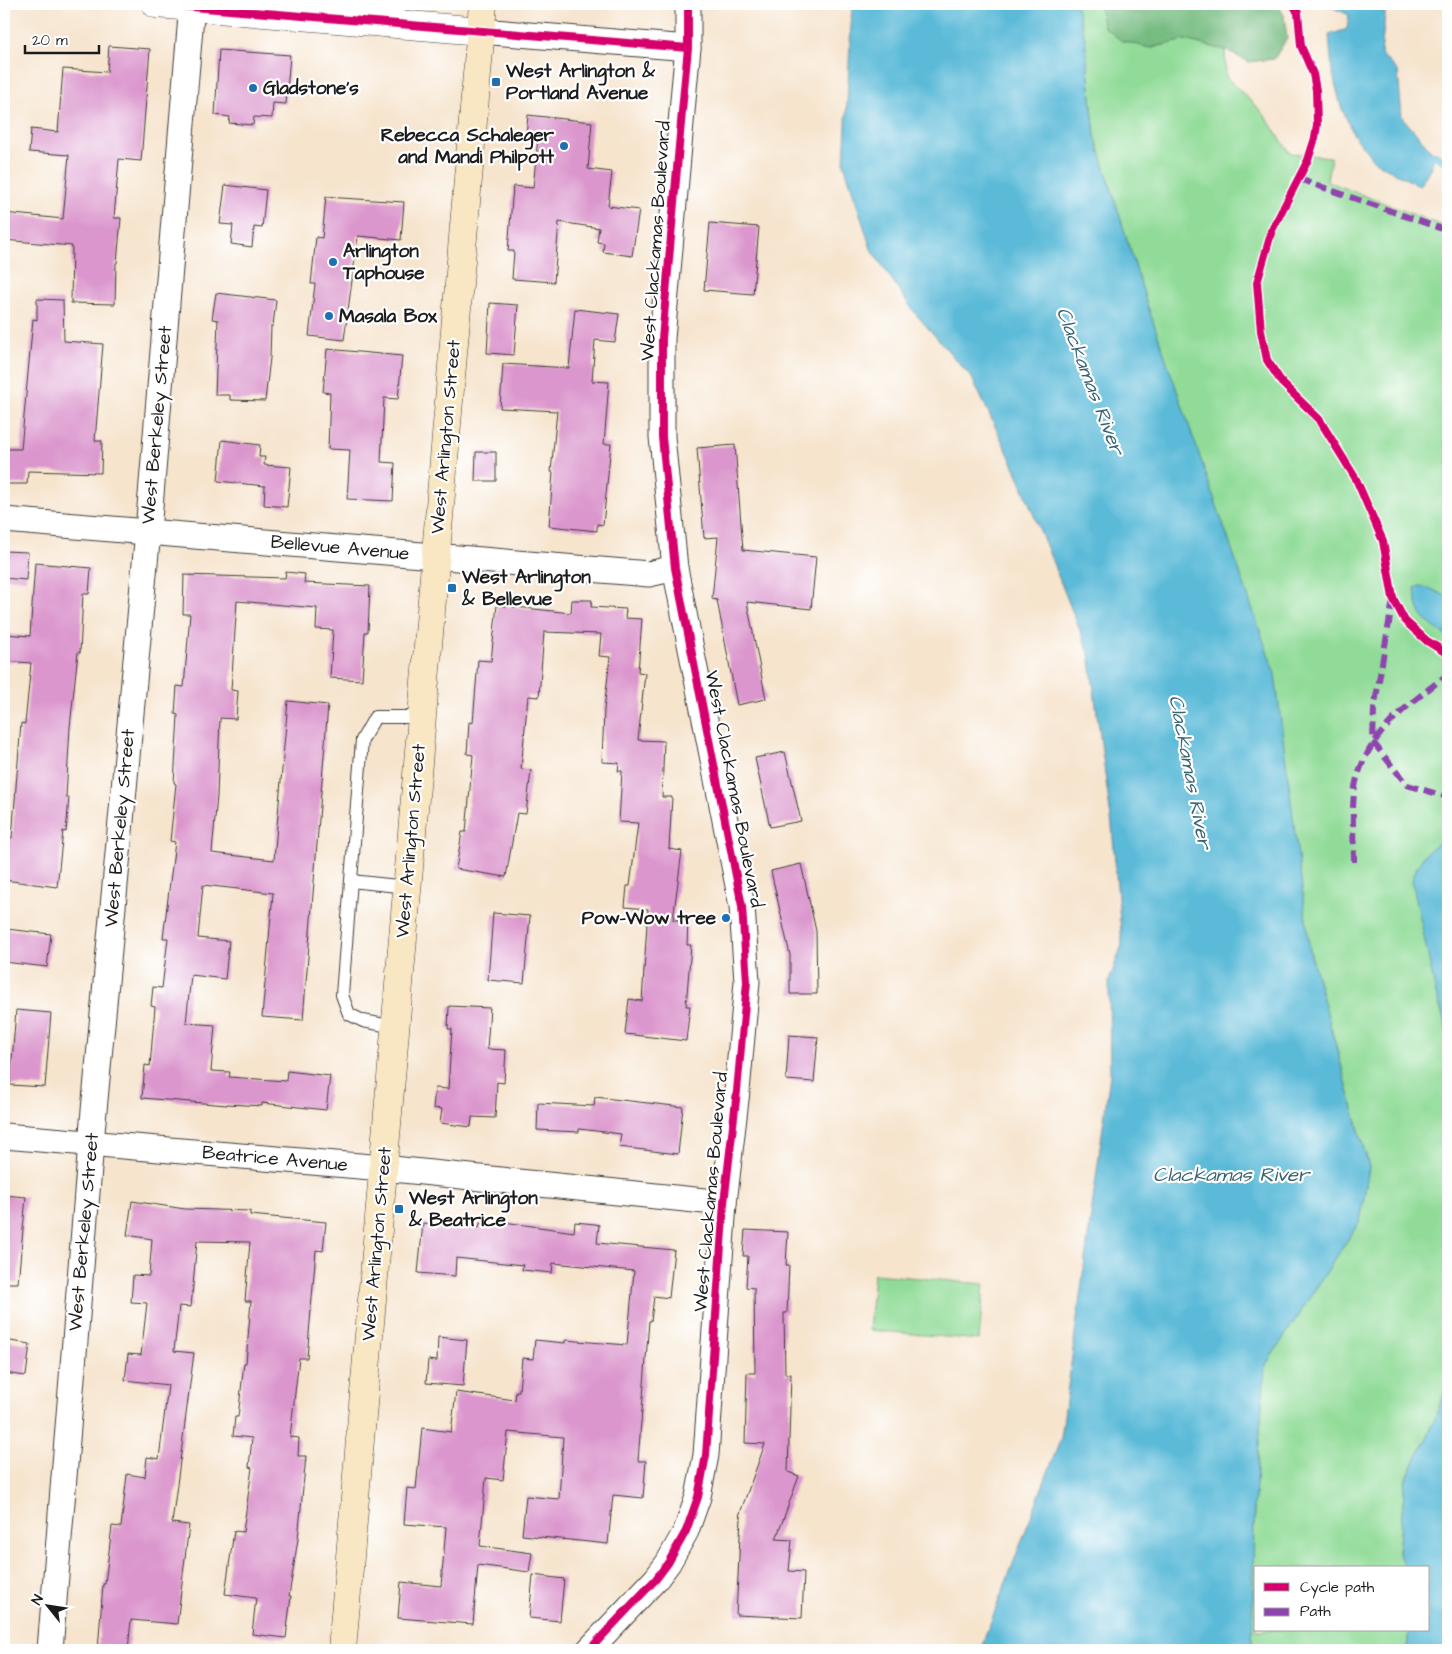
<svg xmlns="http://www.w3.org/2000/svg" width="1452" height="1654" font-family="'Architects Daughter',sans-serif">
<rect width="100%" height="100%" fill="#fff"/>
<filter id="ink" filterUnits="userSpaceOnUse"><feTurbulence type="fractalNoise" baseFrequency=".02" numOctaves="2"/><feDisplacementMap in="SourceGraphic" scale="10" xChannelSelector="R" yChannelSelector="G"/><feConvolveMatrix kernelMatrix="1 2 1 2 8 2 1 2 1" color-interpolation-filters="sRGB"/></filter>
<filter id="wash" filterUnits="userSpaceOnUse"><feTurbulence type="fractalNoise" baseFrequency=".0096" numOctaves="4" result="noise"/><feDisplacementMap in="SourceGraphic" scale="20" xChannelSelector="R" yChannelSelector="G"/><feGaussianBlur stdDeviation="1.12" result="paint"/><feColorMatrix in="noise" values="0 0 0 0 0 0 0 0 0 0 0 0 0 0 0 0 0 1.4 0 .05"/><feComposite in="paint" operator="in"/></filter>
<g filter="url(#wash)">
<rect width="100%" height="100%" fill="#f6e4cd"/>
<g fill="#90db97" stroke="#567c5a">
<path d="M1076,4H1099L1104,27L1150,48L1185,40L1225,50L1226,77L1263,113L1290,153L1331,157L1327,181L1448,228V839L1432,848L1436,994L1448,1032V1383L1429,1434L1416,1458L1405,1483L1398,1552L1405,1568H1256V1630H1409L1407,1650H1252L1254,1509L1265,1366L1360,1221L1369,1167L1310,951L1146,301L1095,136L1085,39Z"/>
<path d="M874,1274L984,1284L979,1340L869,1330Z"/>
</g>
<path fill="#74bb80" stroke="#486c4e" d="M1099,4H1277L1284,15L1287,38L1274,59L1249,62L1225,50L1185,40L1150,48L1122,41L1104,27Z"/>
<g fill="#5abad8" stroke="#3b6b7a">
<path d="M852,4H1076L1085,39L1095,136L1146,301L1275,674L1310,951L1369,1167L1360,1221L1265,1366L1254,1509L1252,1650H980L1061,1438L1110,1074L1109,981L1122,945L1112,826L1089,653L1015,468L972,378L914,312L871,249L844,164Z"/>
<path d="M1325,4H1386L1381,54L1398,72L1402,117L1435,155L1430,169L1419,186L1374,161L1354,135L1341,107L1332,70L1329,35L1347,29L1349,15Z"/>
<path d="M1419,586L1429,588L1448,597V637C1425,621 1417,618 1415,588Z"/>
<path d="M1448,839V1032L1436,994L1412,880C1419,860 1427,847 1448,839Z"/>
<path d="M1448,1383V1650H1407L1409,1630H1428V1568H1405L1398,1552L1405,1483L1416,1458L1429,1434Z"/>
</g>
<g fill="none" stroke-linecap="round" stroke-linejoin="round">
<path stroke="#5abad8" stroke-width="8" d="M1435,155L1448,163"/>
</g>
<g id="blocks">
<g fill="#db97cd">
<path d="M109,46L150,49L141,161L119,159L114,218H121L117,263H116L115,304L71,303L72,246L4,240V213L63,219L69,155L29,152L31,129L58,132L63,69L107,72Z"/>
<path d="M219,50L290,55L286,104L273,103L272,118L254,117L253,125L229,123L230,117L215,115Z"/>
<path d="M528,115L592,122L588,169L612,172L608,206L639,210L632,256L603,252L604,243L597,242L599,228L559,222L554,282L512,279L514,251H508L513,186L533,188L538,137L526,136Z"/>
<path d="M225,185L266,190L262,228L254,227L252,247L231,244L233,225L220,224Z"/>
<path d="M326,197L404,202L401,240L358,236L344,340L309,336L315,284H311L316,237L322,238Z"/>
<path d="M710,223L759,227L753,294L704,290Z"/>
<path d="M216,293L276,300L273,326H271L270,358L265,401L230,400V395H215L218,320L212,319Z"/>
<path d="M37,299L63,300L64,341L103,344L95,441H102L101,473L28,471L27,484H4V449H21L33,319L37,320Z"/>
<path d="M490,303L518,305L514,355L487,353Z"/>
<path d="M575,309L619,314L615,342L595,340L592,381L609,382L604,444H611L603,525L597,524V531L549,526L553,472H551L557,411L500,408L503,364L569,368Z"/>
<path d="M327,349L402,356L398,399L384,398L381,462L395,463L393,501L347,499L350,450L328,449L330,393L323,392Z"/>
<path d="M222,440L260,445L259,457H265L264,465L291,467L287,507L264,505L265,486L218,481Z"/>
<path d="M735,445L743,550L816,557L811,609L747,602L766,699L737,705L717,600L712,599L718,537L704,538L697,448Z"/>
<path d="M476,452H496V481H475Z"/>
<path d="M4,551L28,552L26,580L4,578Z"/>
<path d="M35,563L91,568L89,594H83L80,653L78,652L70,727L66,797H69L66,832L63,831L57,887L4,880V837L12,838L21,723L25,724L31,663L4,661V634L30,636Z"/>
<path d="M286,572L305,574L304,583L370,586L368,632H365L362,680L330,678L333,630L316,629L317,608L237,601L231,690L238,691L236,719L220,718L217,796L212,853L274,860L288,701L328,705L303,1020L262,1017L273,893L203,885L198,938L229,941L225,979L191,975L186,1023L215,1025L211,1071L230,1072L229,1077L286,1081L287,1071L330,1076L326,1110L262,1103V1106L227,1104V1105L142,1098L145,1065L150,1066L155,1007L151,1006L153,987L162,988L168,938H163L175,842L170,841L176,784L174,783L178,715L175,714L177,686L184,687L190,614H183L184,575L285,578Z"/>
<path d="M572,600H592L591,607L626,609L625,618L642,619L638,672L645,673L638,740L664,741L662,797H672L669,849L682,851L673,920H688L687,945H691L686,1006H690L686,1041L625,1034L629,999L642,1001L648,909L625,907L627,886H630L638,823L619,822L622,771H618L619,763L602,762L604,710L610,657L599,656L601,634L544,632L539,697L528,696L521,769L531,770L526,814L517,813L506,877L456,869L462,832H466L473,755L467,754L469,722L473,723L478,660L491,661L497,605L571,613Z"/>
<path d="M785,752L801,821L770,827L755,758Z"/>
<path d="M801,864L816,931L817,994H790V955L771,871Z"/>
<path d="M493,913L530,916L524,983L488,980Z"/>
<path d="M6,929L51,934L47,967L4,962Z"/>
<path d="M449,1006L490,1008L487,1049L506,1050L504,1083L497,1082L495,1118L472,1117L471,1127L440,1123L442,1109L433,1108L435,1088L448,1089L452,1029H448Z"/>
<path d="M16,1010L51,1013L45,1087L10,1085Z"/>
<path d="M789,1035L818,1037L814,1082L786,1080Z"/>
<path d="M595,1097L683,1107L678,1154L619,1147L621,1134L579,1129V1132L537,1130L538,1103L594,1106Z"/>
<path d="M4,1195L26,1197L18,1283H4Z"/>
<path d="M132,1201L185,1209L250,1211V1215L326,1222L323,1251L316,1250L307,1358H299L290,1437L299,1438L298,1456H306L298,1539L289,1596H291L286,1638L252,1634L256,1598L225,1594L234,1531L243,1532L252,1468L249,1467L252,1438L233,1436L235,1417H238L244,1363H246L251,1301H245L250,1242L197,1241L191,1307L179,1306L174,1351L194,1353L172,1523L189,1525L177,1624L131,1620L128,1650H98L103,1584H105L112,1526L121,1527L127,1474L145,1477L147,1457L159,1459L168,1385L125,1380L128,1354L141,1355L147,1303L131,1302L133,1275L149,1276L152,1239L127,1235Z"/>
<path d="M504,1222L574,1232L575,1222L595,1224L599,1225L597,1243L674,1250L669,1298L654,1296L651,1321H649L638,1461H646L643,1498L613,1495L608,1544L522,1535L526,1496L559,1499L563,1437L508,1432L503,1480L486,1478L480,1546L532,1553L529,1572L478,1565L473,1624L398,1618L401,1582L441,1586L446,1527L404,1524L407,1488L416,1489L422,1428L451,1432L456,1392L515,1400L516,1391H519L522,1358L533,1359L535,1340L565,1343V1340L627,1345L634,1271L553,1263L552,1273L522,1270L523,1265L456,1258L455,1276L418,1273L423,1223L479,1228L480,1223L504,1226Z"/>
<path d="M745,1230L788,1232L786,1265H789L787,1313H784L785,1374H791L788,1472L799,1476L776,1539L792,1540L789,1571L804,1572L802,1618L736,1615L741,1517L739,1516L765,1444L745,1443L747,1373H755L754,1288L746,1287L748,1256H743Z"/>
<path d="M438,1337L467,1340L463,1386L426,1383L428,1360L437,1361Z"/>
<path d="M4,1340L30,1344L26,1376L4,1373Z"/>
<path d="M533,1575L564,1579L560,1621L529,1618Z"/>
</g>
</g>
</g>
<g filter="url(#ink)">
<use href="#blocks" fill-opacity="0" stroke="#3d3a37" stroke-width="1"/>
<g fill="none" stroke-linecap="round" stroke-linejoin="round">
<defs>
<g id="service">
<path d="M351,881L407,887"/>
<path d="M395,1027L363,1021L349,1014L342,995L362,740L375,717H422"/>
</g>
<g id="minor">
<path d="M481,31L688,48"/>
<path d="M4,520L649,574L675,568"/>
<path d="M4,1136L383,1168L724,1203"/>
<path d="M50,1650L91,1143L148,531L192,4"/>
<path d="M589,1650L656,1579L668,1563L686,1531L698,1497L706,1455L724,1203L737,1091L747,982L742,906L675,568L662,437V339L684,89L688,48V4"/>
</g>
<path id="tertiary" d="M156,4L481,31"/>
<path id="secondary" d="M342,1650L483,4"/>
</defs>
<use href="#service" stroke="#3d3a37" stroke-width="14"/>
<use href="#minor" stroke="#3d3a37" stroke-width="27"/>
<use href="#tertiary" stroke="#3d3a37" stroke-width="29"/>
<use href="#secondary" stroke="#3d3a37" stroke-width="29"/>
<use href="#service" stroke="#fff" stroke-width="12"/>
<use href="#minor" stroke="#fff" stroke-width="25"/>
<use href="#tertiary" stroke="#fff" stroke-width="28"/>
<use href="#secondary" stroke="#f9e7c3" stroke-width="28"/>
<g stroke="#8e44ad" stroke-width="6" stroke-dasharray="12 6" stroke-linecap="butt">
<path d="M1299,179L1448,231"/>
<path d="M1393,600L1374,709L1373,742L1407,785L1448,797"/>
<path d="M1354,862C1354,837 1350,803 1357,778C1372,729 1410,704 1448,674"/>
</g>
<defs>
<g id="cycleway">
<path d="M156,4L688,48"/>
<path d="M1293,4L1298,13L1301,46L1313,74L1316,90L1317,125L1315,138L1308,160L1272,230L1257,283L1261,331L1267,360L1282,383L1319,419L1356,479L1383,541L1393,598L1405,621L1427,641L1448,654"/>
<path d="M589,1650L656,1579L668,1563L686,1531L698,1497L706,1455L724,1203L737,1091L747,982L742,906L675,568L662,437V339L684,89L688,48V4"/>
</g>
</defs>
<use href="#cycleway" stroke="#fff" stroke-width="11"/>
<use href="#cycleway" stroke="#d6006c" stroke-width="8"/>
</g>
</g>
<g fill="#1f6fb2" stroke="#fff" stroke-width="2">
<rect x="491" y="77" width="10" height="10" rx="2.5"/>
<circle cx="253" cy="88" r="5"/>
<circle cx="564" cy="146" r="5"/>
<circle cx="333" cy="262" r="5"/>
<circle cx="329" cy="316" r="5"/>
<rect x="447" y="583" width="10" height="10" rx="2.5"/>
<circle cx="726" cy="918" r="5"/>
<rect x="394" y="1204" width="10" height="10" rx="2.5"/>
</g>
<g text-anchor="middle" dominant-baseline="central" stroke-width="4.5" stroke-linejoin="round" paint-order="stroke">
<g font-size="19" font-weight="bold" fill="#1c1c1c" stroke="#fff" text-anchor="start">
<text x="506" y="71">West Arlington &amp;<tspan x="506" dy="22">Portland Avenue</tspan></text>
<text x="263" y="88">Gladstone's</text>
<text x="554" y="135" text-anchor="end">Rebecca Schaleger<tspan x="554" dy="22">and Mandi Philpott</tspan></text>
<text x="343" y="251">Arlington<tspan x="343" dy="22">Taphouse</tspan></text>
<text x="339" y="316">Masala Box</text>
<text x="462" y="577">West Arlington<tspan x="462" dy="22">&amp; Bellevue</tspan></text>
<text x="716" y="918" text-anchor="end">Pow-Wow tree</text>
<text x="409" y="1198">West Arlington<tspan x="409" dy="22">&amp; Beatrice</tspan></text>
</g>
<g font-size="19" fill="#1c1c1c" stroke="#fff">
<text transform="translate(656 241) rotate(-86)">West Clackamas Boulevard</text>
<text transform="translate(157 425) rotate(-85)">West Berkeley Street</text>
<text transform="translate(446 437) rotate(-85)">West Arlington Street</text>
<text transform="translate(340 548) rotate(5)">Bellevue Avenue</text>
<text transform="translate(734 789) rotate(79)">West Clackamas Boulevard</text>
<text transform="translate(120 828) rotate(-85)">West Berkeley Street</text>
<text transform="translate(411 841) rotate(-85)">West Arlington Street</text>
<text transform="translate(275 1159) rotate(5)">Beatrice Avenue</text>
<text transform="translate(711 1192) rotate(-85)">West Clackamas Boulevard</text>
<text transform="translate(84 1232) rotate(-85)">West Berkeley Street</text>
<text transform="translate(377 1244) rotate(-85)">West Arlington Street</text>
</g>
<g font-size="20" font-style="italic" fill="#386371" stroke="#fff">
<text transform="translate(1090 381) rotate(69)">Clackamas River</text>
<text transform="translate(1190 772) rotate(79)">Clackamas River</text>
<text x="1231" y="1175">Clackamas River</text>
</g>
</g>
<rect width="1452" height="1654" fill="none" stroke="#fff" stroke-width="20"/>
<rect x="1254" y="1566" width="175" height="65" fill="#ffffff" stroke="#a4a4a4"/>
<rect x="1264" y="1583" width="25" height="8" fill="#d6006c" stroke="#a4a4a4"/>
<text x="1300" y="1592" font-size="15" fill="#1c1c1c">Cycle path</text>
<rect x="1264" y="1608" width="25" height="8" fill="#8e44ad" stroke="#a4a4a4"/>
<text x="1300" y="1616" font-size="15" fill="#1c1c1c">Path</text>
<g transform="translate(48 1606) rotate(300)" stroke="#ffffff" stroke-width="4" paint-order="stroke">
<path d="M0-4L9 19L0 12L-9 19Z" fill="#1c1c1c"/>
<text y="-8" font-size="14" font-weight="bold" text-anchor="middle" fill="#1c1c1c">N</text>
</g>
<path d="M25 45v8h74v-8" fill="none" stroke="#1c1c1c" stroke-width="2.5"/>
<text x="32" y="45" font-size="15" fill="#1c1c1c" stroke="#ffffff" stroke-width="4" paint-order="stroke">20 m</text>
</svg>
